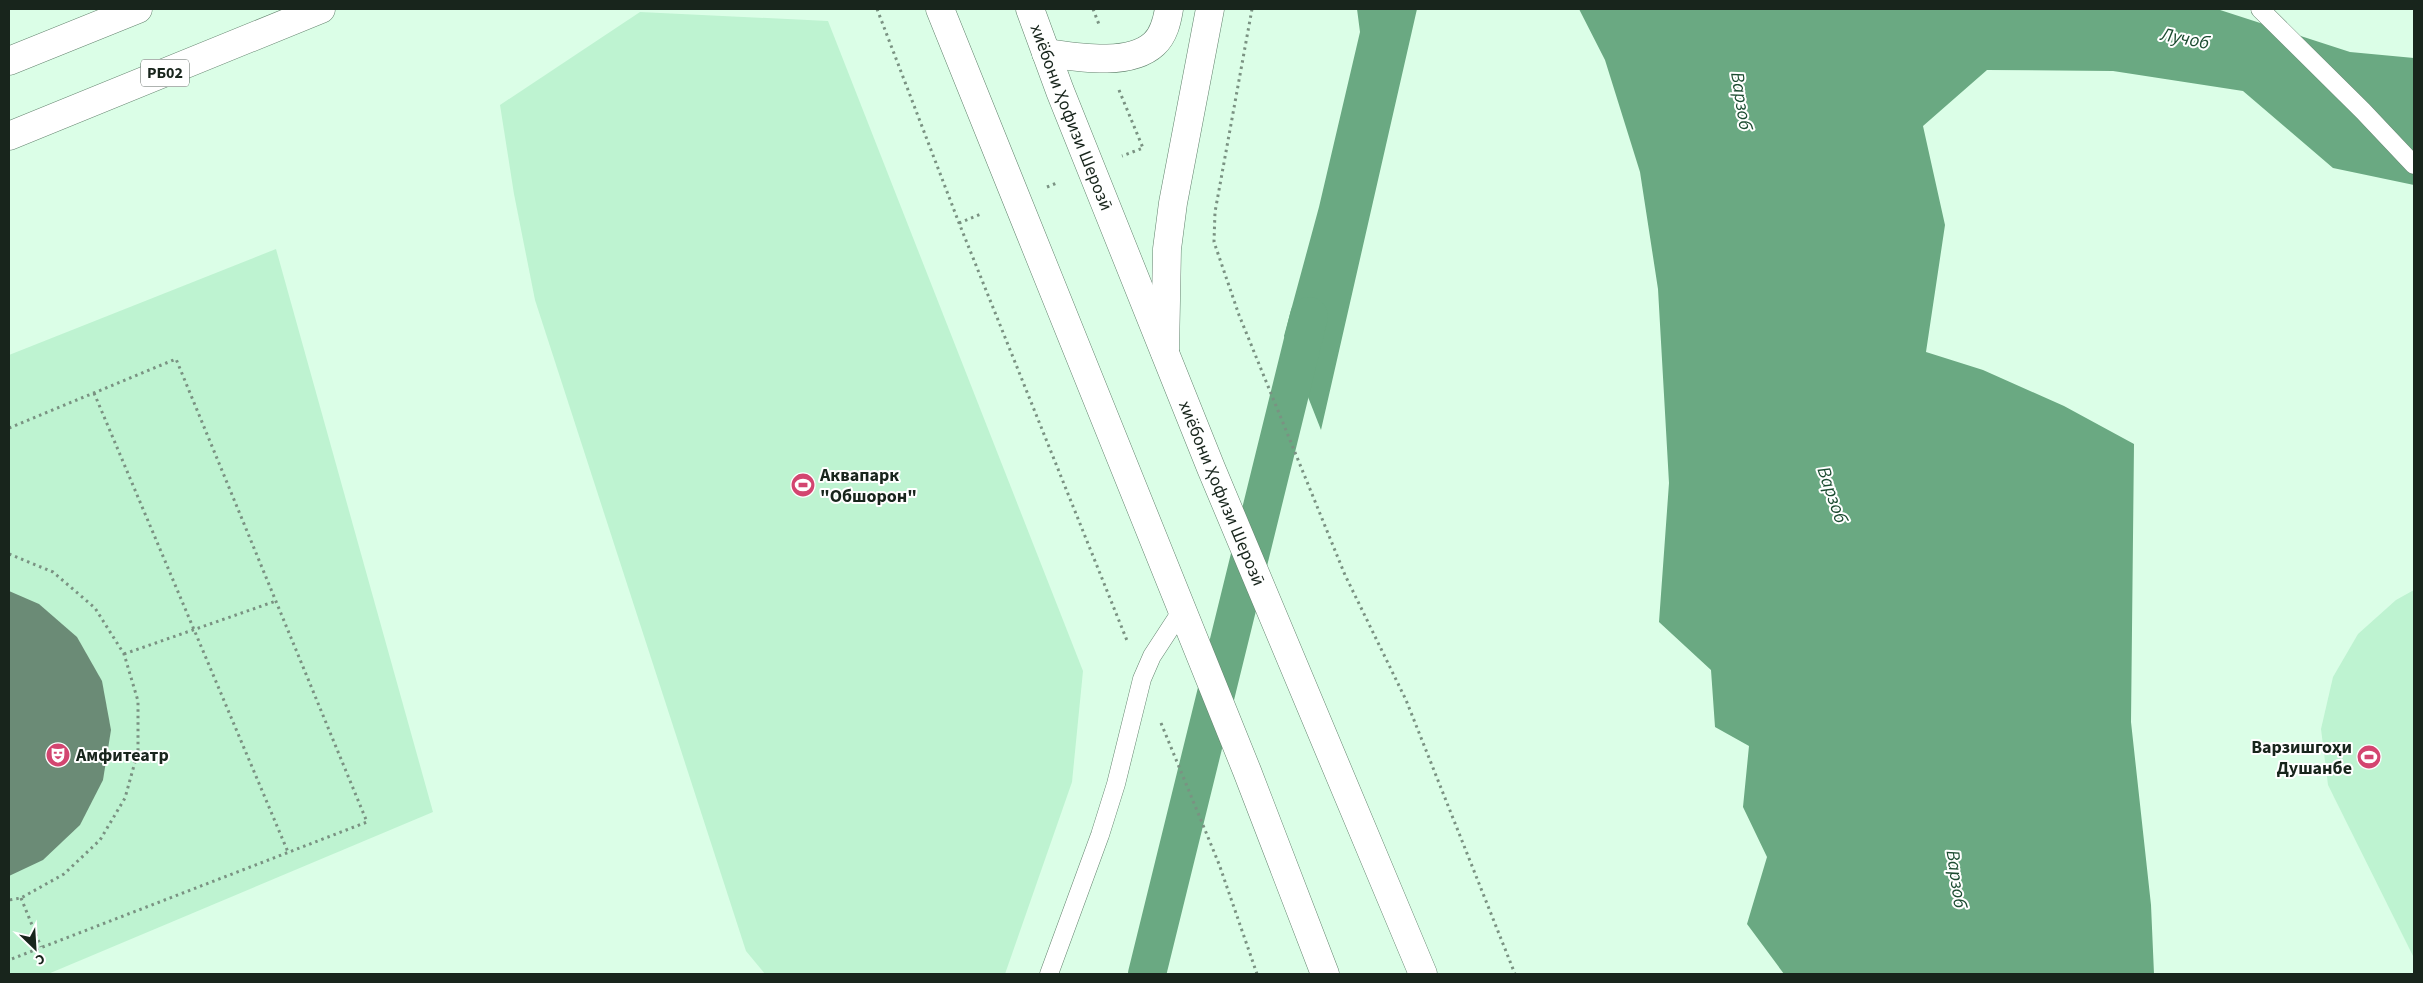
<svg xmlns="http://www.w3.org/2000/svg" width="2423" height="983" font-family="'Source Sans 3',sans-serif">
<rect width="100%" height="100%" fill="#dbfee7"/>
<g fill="#bef3d1">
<path d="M640,12L828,21L1083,671L1072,782L1005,974H765L746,951L535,300L514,194L500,105Z"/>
<path d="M276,249L433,812L48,974H9V355Z"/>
<path d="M2414,590V958L2328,785L2321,729L2333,677L2358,634L2396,600Z"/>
</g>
<g fill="#6aa982">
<path d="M1357,9H1417L1321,430L1284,336L1319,207L1360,32Z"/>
<path d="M1579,9H2217L2350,52L2414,58V185L2333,168L2243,91L2113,71L1987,70L1923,126L1945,225L1926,352L1983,370L2064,406L2134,444L2131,722L2151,905L2154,974H1784L1747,924L1767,857L1743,807L1749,746L1715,727L1711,670L1659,622L1669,483L1658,289L1640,172L1605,60Z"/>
</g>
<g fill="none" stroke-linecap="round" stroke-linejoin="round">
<path stroke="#6aa982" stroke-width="38" d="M1147,974L1309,316"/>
</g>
<path fill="#6b8b76" d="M9,591L39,604L77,637L102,681L111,730L103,780L80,825L43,860L9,876Z"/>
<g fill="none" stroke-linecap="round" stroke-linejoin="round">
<defs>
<g id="lane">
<path d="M2260,9L2363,111L2414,165"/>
<path d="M1049,974L1100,835L1116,784L1142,679L1152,656L1182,610"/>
</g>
<g id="secondary">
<path d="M940,9L1247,771L1325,974"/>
<path id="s1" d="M1030,9L1060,91L1211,468L1423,974"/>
</g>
<g id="highway">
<path d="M1046,53C1076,57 1129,67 1154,44C1164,35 1167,21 1169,9"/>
<path d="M9,61L138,9"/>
<path d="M9,136L321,9"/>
<path d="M1165,352L1167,249L1173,203L1210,9"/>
</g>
</defs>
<use href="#lane" stroke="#64846f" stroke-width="19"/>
<use href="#secondary" stroke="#64846f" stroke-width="29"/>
<use href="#highway" stroke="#64846f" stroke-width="29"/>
<g stroke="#7a9282" stroke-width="3" stroke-dasharray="2.5 4" stroke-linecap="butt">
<path d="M877,9L959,223L1128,643"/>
<path d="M1093,9L1100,27"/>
<path d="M1252,9L1215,212L1214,242L1239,315L1345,575L1406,700L1515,974"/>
<path d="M1119,90L1143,148L1122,156"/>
<path d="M1047,187L1059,182"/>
<path d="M959,223L981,214"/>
<path d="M94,393L288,852"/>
<path d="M9,428L176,359L367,822L9,960"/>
<path d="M9,554L53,572L95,608L124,654L138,701V751L125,798L100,840L64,874L21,898L9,900"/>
<path d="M124,654L276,601"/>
<path d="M1161,723L1219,864L1257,974"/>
<path d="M21,898L41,947"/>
</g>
<use href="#lane" stroke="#fff" stroke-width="18"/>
<use href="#secondary" stroke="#fff" stroke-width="28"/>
<use href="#highway" stroke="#fff" stroke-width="28"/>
</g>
<defs>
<symbol id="stadium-disc" viewBox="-11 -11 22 22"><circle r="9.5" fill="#d34570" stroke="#fff"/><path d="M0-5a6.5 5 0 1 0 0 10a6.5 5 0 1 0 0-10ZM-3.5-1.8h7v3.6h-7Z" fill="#fff"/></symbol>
<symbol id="theatre-disc" viewBox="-11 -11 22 22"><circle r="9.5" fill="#d34570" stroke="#fff"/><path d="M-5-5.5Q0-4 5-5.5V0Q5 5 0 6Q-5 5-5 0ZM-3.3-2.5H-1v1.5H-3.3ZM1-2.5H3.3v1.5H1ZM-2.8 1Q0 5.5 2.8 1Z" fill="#fff"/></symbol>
</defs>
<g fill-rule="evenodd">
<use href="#stadium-disc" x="789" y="471" width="28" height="28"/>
<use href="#theatre-disc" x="44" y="741" width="28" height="28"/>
<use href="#stadium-disc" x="2355" y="743" width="28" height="28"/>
</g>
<g text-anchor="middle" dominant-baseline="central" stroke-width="4" stroke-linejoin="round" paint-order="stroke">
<rect fill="#fff" stroke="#5d6660" stroke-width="1" x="141" y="59.5" width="48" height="27" rx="4"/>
<g font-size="16" font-weight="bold" fill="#18251c">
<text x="165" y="73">РБ02</text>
</g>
<g font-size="18" fill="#18251c" stroke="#fff">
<text stroke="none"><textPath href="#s1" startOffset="116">хиёбони Ҳофизи Шерозӣ</textPath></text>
<text stroke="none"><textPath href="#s1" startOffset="521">хиёбони Ҳофизи Шерозӣ</textPath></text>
</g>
<g font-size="18" font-weight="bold" fill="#18251c" stroke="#fff" text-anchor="start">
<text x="820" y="475">Аквапарк<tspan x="820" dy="21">"Обшорон"</tspan></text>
<text x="2352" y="747" text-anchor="end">Варзишгоҳи<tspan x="2352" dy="21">Душанбе</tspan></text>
<text x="76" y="755">Aмфитеатр</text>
</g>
<g font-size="19" font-style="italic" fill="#1c4c31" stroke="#fff">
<text transform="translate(2185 39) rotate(11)">Лучоб</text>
<text transform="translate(1741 101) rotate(81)">Варзоб</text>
<text transform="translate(1832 495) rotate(71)">Варзоб</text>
<text transform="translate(1956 879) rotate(82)">Варзоб</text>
</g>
</g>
<rect width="2423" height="983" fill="none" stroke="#18251c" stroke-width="20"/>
<g transform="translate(35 948) rotate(155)" stroke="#ffffff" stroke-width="4" paint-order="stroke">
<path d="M0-4L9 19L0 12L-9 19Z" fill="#18251c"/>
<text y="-8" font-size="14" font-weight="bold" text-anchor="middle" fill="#18251c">С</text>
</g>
</svg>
